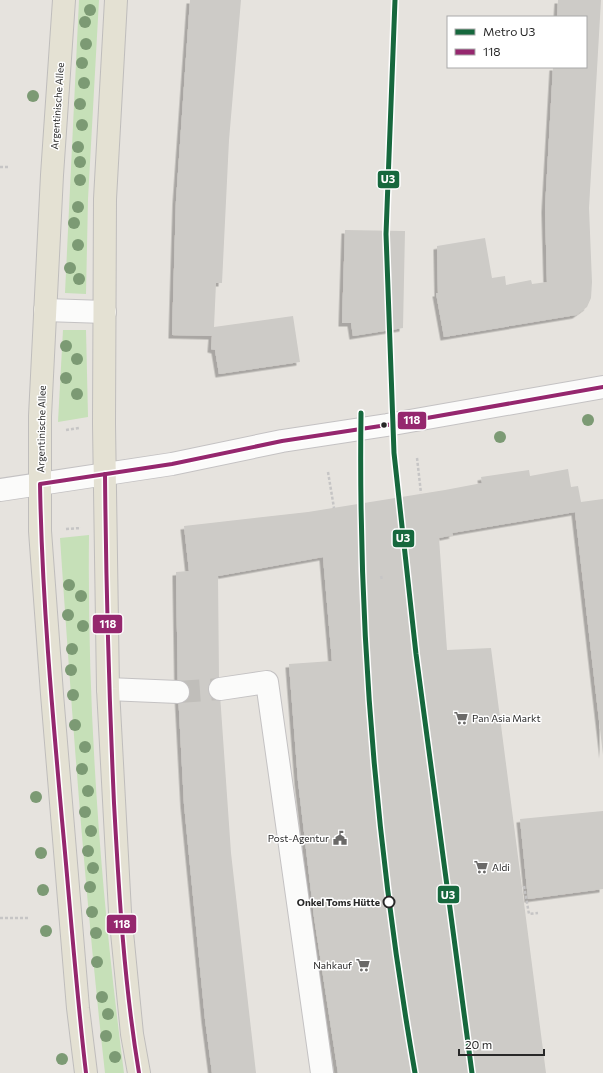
<svg xmlns="http://www.w3.org/2000/svg" width="603" height="1073" font-family="Commissioner,sans-serif">
<defs>
<filter id="shadow"><feDropShadow dx="-3.5" dy="3.5" stdDeviation="0" flood-color="#0004"/></filter>
</defs>
<rect width="100%" height="100%" fill="#e6e3de"/>
<g fill="#c6e0b8">
<path d="M79,0H99L88,199L86,294L65,293Z"/>
<path d="M63,330H86L88,417L58,422Z"/>
<path d="M89,535C87,715 101,895 124,1073H105C85,895 72,717 60,538Z"/>
</g>
<g fill="#cdcbc7" filter="url(#shadow)">
<path d="M190,0H241L229,140L222,283H216L214,327L293,316L300,362L219,374L215,350L211,349L212,336L172,335L176,201Z"/>
<path d="M558,0H601L589,208L592,282L591,298L587,307L576,315L444,337L436,293H438L437,246L485,238L492,278L505,276L506,285L531,280L532,284L547,282L545,209L553,67H586V17H557Z"/>
<path d="M345,230L405,231L403,328L353,336L351,323H342Z"/>
<path d="M568,469L571,487L578,486L581,502L603,499V755L575,512L452,533L453,535L439,538L447,650L491,648L546,1073H338L314,917L298,781L289,664L332,661L323,557L218,576L219,680L231,853L256,1073H212L205,1019L184,804L178,692L176,572L189,571L184,526L308,512L445,490L482,483L481,477L529,470L530,476Z"/>
<path d="M603,811V889L528,899L520,819Z"/>
</g>
<g fill="none" stroke-linecap="round" stroke-linejoin="round">
<path stroke="#c0beba" stroke-width="22" stroke-dasharray="22 11" stroke-linecap="butt" d="M178,692L220,689"/>
<defs>
<g id="minor">
<path d="M45,310L105,312"/>
<path d="M0,490L172,464L282,441L387,425L603,387"/>
<path d="M108,689L178,692"/>
<path d="M220,689L267,682L322,1073"/>
</g>
<g id="major">
<path d="M64,0L52,175L40,416V531L52,694L78,1008L86,1073"/>
<path d="M116,0L105,199L104,424L108,689L120,912L132,1034L139,1073"/>
</g>
</defs>
<use href="#minor" stroke="#c4c2c3" stroke-width="24"/>
<use href="#major" stroke="#bfbdbc" stroke-width="24"/>
<g stroke="#c6c5c5" stroke-width="2.5" stroke-dasharray="3 2" stroke-linecap="butt">
<path d="M0,167H10"/>
<path d="M66,430L79,428"/>
<path d="M417,458L421,493"/>
<path d="M328,472L334,508"/>
<path d="M66,529L81,528"/>
<path d="M381,576L382,580"/>
<path d="M524,886L529,914L538,913"/>
<path d="M0,918H29"/>
</g>
<use href="#minor" stroke="#fbfbfa" stroke-width="22"/>
<use href="#major" stroke="#e4e1d3" stroke-width="22"/>
<defs>
<g id="bus-1">
<path d="M105,474C106,584 109,693 114,803C119,893 124,983 139,1073"/>
<path d="M86,1073C76,989 70,904 62,820C52,708 42,596 40,484L172,464L282,441L387,425L603,387"/>
</g>
</defs>
<use href="#bus-1" stroke="#fff" stroke-width="7"/>
<use href="#bus-1" stroke="#95276e" stroke-width="4"/>
<defs>
<g id="metro-1">
<path d="M395,0L386,234L394,453L416,654L472,1073"/>
<path d="M361,413C358,634 377,855 415,1073"/>
</g>
</defs>
<use href="#metro-1" stroke="#fff" stroke-width="8"/>
<use href="#metro-1" stroke="#16683d" stroke-width="5"/>
</g>
<g fill="#7c9a74">
<circle cx="90" cy="10" r="6"/>
<circle cx="85" cy="22" r="6"/>
<circle cx="86" cy="44" r="6"/>
<circle cx="82" cy="63" r="6"/>
<circle cx="84" cy="83" r="6"/>
<circle cx="33" cy="96" r="6"/>
<circle cx="80" cy="104" r="6"/>
<circle cx="82" cy="125" r="6"/>
<circle cx="78" cy="147" r="6"/>
<circle cx="80" cy="162" r="6"/>
<circle cx="80" cy="180" r="6"/>
<circle cx="78" cy="207" r="6"/>
<circle cx="74" cy="223" r="6"/>
<circle cx="78" cy="245" r="6"/>
<circle cx="70" cy="268" r="6"/>
<circle cx="79" cy="279" r="6"/>
<circle cx="66" cy="346" r="6"/>
<circle cx="77" cy="359" r="6"/>
<circle cx="66" cy="378" r="6"/>
<circle cx="77" cy="394" r="6"/>
<circle cx="588" cy="420" r="6"/>
<circle cx="500" cy="437" r="6"/>
<circle cx="69" cy="585" r="6"/>
<circle cx="81" cy="596" r="6"/>
<circle cx="68" cy="615" r="6"/>
<circle cx="83" cy="626" r="6"/>
<circle cx="72" cy="649" r="6"/>
<circle cx="71" cy="670" r="6"/>
<circle cx="73" cy="695" r="6"/>
<circle cx="75" cy="725" r="6"/>
<circle cx="85" cy="747" r="6"/>
<circle cx="82" cy="769" r="6"/>
<circle cx="88" cy="791" r="6"/>
<circle cx="36" cy="797" r="6"/>
<circle cx="85" cy="812" r="6"/>
<circle cx="91" cy="831" r="6"/>
<circle cx="88" cy="851" r="6"/>
<circle cx="41" cy="853" r="6"/>
<circle cx="93" cy="868" r="6"/>
<circle cx="90" cy="887" r="6"/>
<circle cx="43" cy="890" r="6"/>
<circle cx="92" cy="912" r="6"/>
<circle cx="46" cy="931" r="6"/>
<circle cx="96" cy="933" r="6"/>
<circle cx="97" cy="962" r="6"/>
<circle cx="102" cy="997" r="6"/>
<circle cx="108" cy="1014" r="6"/>
<circle cx="106" cy="1036" r="6"/>
<circle cx="115" cy="1057" r="6"/>
<circle cx="62" cy="1059" r="6"/>
</g>
<defs>
<symbol id="supermarket-bare" viewBox="-9 -9 18 18"><path d="M-6-5.5h2.5l.6 2H6L4.5 2H-2.5L-4.4-4H-6ZM-1.5 3.2a1.3 1.3 0 1 0 .1 0ZM3 3.2a1.3 1.3 0 1 0 .1 0Z" fill="#6a6968" stroke="#fff" stroke-width="2.5" paint-order="stroke"/></symbol>
<symbol id="civic-bare" viewBox="-9 -9 18 18"><path d="M-.6-6.5H3V-4.5H.6V-3L4-1V1h2V6H-6V1h2V-1L-.6-3ZM-1.2 2.5V6h2.4V2.5Z" fill="#6a6968" stroke="#fff" stroke-width="2.5" paint-order="stroke"/></symbol>
</defs>
<g fill-rule="evenodd">
<use href="#supermarket-bare" x="451" y="708" width="20" height="20"/>
<use href="#civic-bare" x="330" y="828" width="20" height="20"/>
<use href="#supermarket-bare" x="471" y="857" width="20" height="20"/>
<use href="#supermarket-bare" x="353" y="955" width="20" height="20"/>
</g>
<circle fill="#282828" stroke="#fff" stroke-width="1.5" cx="384" cy="425" r="3.5"/>
<circle fill="#fff" stroke="#282828" stroke-width="2" cx="389" cy="902" r="5.5"/>
<g text-anchor="middle" dominant-baseline="central" stroke-width="3" stroke-linejoin="round" paint-order="stroke">
<g font-size="10" fill="#282828" stroke="#fff">
<text transform="translate(57 106) rotate(-86)">Argentinische Allee</text>
<text transform="translate(41 429) rotate(-89)">Argentinische Allee</text>
</g>
<g font-size="10" fill="#282828" stroke="#fff" text-anchor="start">
<text x="472" y="718">Pan Asia Markt</text>
<text x="329" y="838" text-anchor="end">Post-Agentur</text>
<text x="492" y="867">Aldi</text>
<text x="352" y="965" text-anchor="end">Nahkauf</text>
</g>
<g font-size="10" font-weight="bold" fill="#282828" stroke="#fff" text-anchor="end">
<text x="380" y="902">Onkel Toms Hütte</text>
</g>
</g>
<g stroke="#fff" stroke-width="1.5">
<rect x="377" y="170" width="23" height="19" rx="4" fill="#16683d"/>
<rect x="397" y="411" width="30" height="19" rx="4" fill="#95276e"/>
<rect x="392" y="529" width="23" height="19" rx="4" fill="#16683d"/>
<rect x="92" y="614" width="31" height="20" rx="4" fill="#95276e"/>
<rect x="437" y="885" width="23" height="19" rx="4" fill="#16683d"/>
<rect x="106" y="914" width="31" height="20" rx="4" fill="#95276e"/>
</g>
<g font-size="11" text-anchor="middle" font-weight="bold" fill="#fff">
<text x="388" y="183">U3</text>
<text x="412" y="424">118</text>
<text x="403" y="542">U3</text>
<text x="108" y="628">118</text>
<text x="448" y="899">U3</text>
<text x="122" y="928">118</text>
</g>
<rect x="447" y="16" width="140" height="52" fill="#ffffff" stroke="#a9a9a9"/>
<rect x="455" y="29" width="20" height="6" fill="#16683d" stroke="#a9a9a9"/>
<text x="483" y="36" font-size="12" fill="#282828">Metro U3</text>
<rect x="455" y="49" width="20" height="6" fill="#95276e" stroke="#a9a9a9"/>
<text x="483" y="56" font-size="12" fill="#282828">118</text>
<path d="M459 1049v6h85v-6" fill="none" stroke="#282828" stroke-width="2"/>
<text x="465" y="1049" font-size="12" fill="#282828" stroke="#ffffff" stroke-width="3" paint-order="stroke">20 m</text>
</svg>
